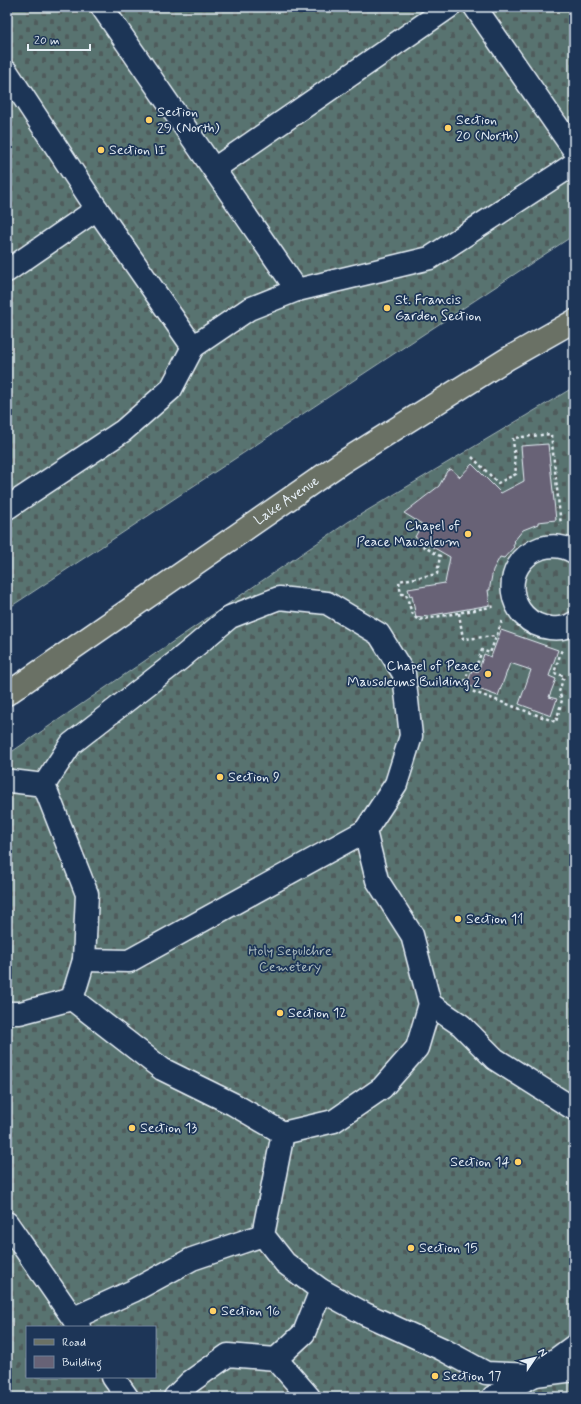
<svg xmlns="http://www.w3.org/2000/svg" width="581" height="1404" font-family="Mynerve,sans-serif">
<defs>
<pattern id="cemetery-stones" width="16" height="16" patternUnits="userSpaceOnUse"><rect width="16" height="16" fill="#597370"/><path d="M2 7V4a2 2 0 0 1 4 0v3zM10 15v-3a2 2 0 0 1 4 0v3z" fill="#4f5b5b"/></pattern>
</defs>
<rect width="100%" height="100%" fill="#1d3557"/>
<filter id="ink" filterUnits="userSpaceOnUse"><feTurbulence type="fractalNoise" baseFrequency=".025" numOctaves="2"/><feDisplacementMap in="SourceGraphic" scale="8" xChannelSelector="R" yChannelSelector="G"/><feConvolveMatrix kernelMatrix="1 2 1 2 8 2 1 2 1" color-interpolation-filters="sRGB"/></filter>
<g filter="url(#ink)">
<g fill="url(#cemetery-stones)" stroke="#a0b2b4" fill-rule="evenodd">
<path d="M7,7H574V235L7,609Z"/>
<path d="M574,387V1397H7V755L348,522ZM27,1327H155V1377H27Z"/>
</g>
<g fill="#676276" stroke="#e8f1f8">
<path d="M548,444L556,520L538,522V524L523,530L514,541L515,542L513,545L514,547L504,558L500,557L493,570L490,586V590H488L490,605L416,618L412,595L410,596L408,589L445,583L450,557L415,537L422,524L404,513L439,486L447,471L451,469L460,477L472,464L501,493L524,481L521,446Z"/>
<path d="M501,630L558,650L549,676L556,679L549,697L557,699L551,716L519,704L531,670L510,663L498,696L467,685L472,670L478,672L484,654L491,657Z"/>
</g>
<g fill="none" stroke-linecap="round" stroke-linejoin="round">
<defs>
<g id="minor">
<path d="M102,7L297,290"/>
<path d="M475,7L574,150"/>
<path d="M7,72L97,209L193,347"/>
<path d="M214,169L449,7"/>
<path d="M7,271L97,209"/>
<path d="M7,508L123,431L171,389L193,347L249,309L297,290L430,258L574,164"/>
<path d="M574,552C564,546 552,545 541,548C498,563 506,623 550,628C558,629 567,628 574,623"/>
<path d="M7,782L11,781L44,785"/>
<path d="M84,960L129,961L365,831"/>
<path d="M72,999L162,1069L233,1104L283,1133"/>
<path d="M430,1004L461,1025L495,1059L574,1109"/>
<path d="M7,1013H20L72,999L84,960L87,894L44,785L71,744L180,659L230,617L279,598L327,603L379,634L404,674L411,736L396,784L365,831L377,880L412,935L430,1004L417,1048L382,1088L334,1121L283,1133L263,1235L285,1263L321,1290L365,1314L442,1349L486,1373L535,1375L574,1370"/>
<path d="M7,1223L79,1327"/>
<path d="M74,1318L133,1291L192,1259L263,1235"/>
<path d="M276,1359L304,1333L321,1290"/>
<path d="M113,1377L127,1397"/>
<path d="M175,1397L190,1382L228,1355L276,1359L309,1397"/>
<path d="M493,1397L535,1375L574,1346"/>
</g>
<g id="major">
<path id="s1" d="M7,694L341,463L507,359L574,321"/>
</g>
</defs>
<use href="#minor" stroke="#e8f1f8" stroke-width="25"/>
<use href="#major" stroke="#e8f1f8" stroke-width="25"/>
<g stroke="#e8f1f8" stroke-width="2.5" stroke-dasharray="3 3" stroke-linecap="butt">
<path d="M472,457L498,483L516,474L513,438L551,434L561,525"/>
<path d="M412,540L440,556L437,574L399,581L401,594H406C409,602 411,617 419,620L496,606"/>
<path d="M459,613L463,639L497,636"/>
<path d="M502,621L490,653L482,650L478,662L470,666L464,685L466,689L556,722L562,700L559,692L564,676L554,673L562,649"/>
</g>
<use href="#minor" stroke="#1d3557" stroke-width="22"/>
<use href="#major" stroke="#6b7165" stroke-width="22"/>
</g>
</g>
<g fill="#ffd166" stroke="#1d3557" stroke-width="1.5">
<circle cx="149" cy="120" r="4"/>
<circle cx="448" cy="128" r="4"/>
<circle cx="101" cy="150" r="4"/>
<circle cx="387" cy="308" r="4"/>
<circle cx="468" cy="534" r="4"/>
<circle cx="488" cy="674" r="4"/>
<circle cx="220" cy="777" r="4"/>
<circle cx="458" cy="919" r="4"/>
<circle cx="280" cy="1013" r="4"/>
<circle cx="132" cy="1128" r="4"/>
<circle cx="518" cy="1162" r="4"/>
<circle cx="411" cy="1248" r="4"/>
<circle cx="213" cy="1311" r="4"/>
<circle cx="435" cy="1376" r="4"/>
</g>
<g text-anchor="middle" dominant-baseline="central" stroke-width="3.5" stroke-linejoin="round" paint-order="stroke">
<g font-size="14" fill="#e8f1f8" stroke="#1d3557" text-anchor="start">
<text x="157" y="112">Section<tspan x="157" dy="16">29 (North)</tspan></text>
<text x="456" y="120">Section<tspan x="456" dy="16">20 (North)</tspan></text>
<text x="109" y="150">Section II</text>
<text x="395" y="300">St. Francis<tspan x="395" dy="16">Garden Section</tspan></text>
<text x="460" y="526" text-anchor="end">Chapel of<tspan x="460" dy="16">Peace Mausoleum</tspan></text>
<text x="480" y="666" text-anchor="end">Chapel of Peace<tspan x="480" dy="16">Mausoleums Building 2</tspan></text>
<text x="228" y="777">Section 9</text>
<text x="466" y="919">Section 11</text>
<text x="288" y="1013">Section 12</text>
<text x="140" y="1128">Section 13</text>
<text x="510" y="1162" text-anchor="end">Section 14</text>
<text x="419" y="1248">Section 15</text>
<text x="221" y="1311">Section 16</text>
<text x="443" y="1376">Section 17</text>
</g>
<g font-size="14" fill="#e8f1f8" stroke="#1d3557">
<text stroke="none"><textPath href="#s1" startOffset="340">Lake Avenue</textPath></text>
</g>
<g font-size="14" fill="#afbfc2" stroke="#1d3557">
<text x="290" y="951">Holy Sepulchre<tspan x="290" dy="16">Cemetery</tspan></text>
</g>
</g>
<rect width="581" height="1404" fill="none" stroke="#1d3557" stroke-width="24"/>
<rect x="12" y="12" width="557" height="1380" fill="none" stroke="#e8f1f8" stroke-width="1.5" filter="url(#ink)"/>
<rect x="26" y="1326" width="130" height="52" fill="#1d3557" stroke="#6e8097"/>
<rect x="34" y="1339" width="20" height="6" fill="#6b7165" stroke="#6e8097"/>
<text x="62" y="1346" font-size="12" fill="#e8f1f8">Road</text>
<rect x="34" y="1356" width="20" height="12" fill="#676276" stroke="#6e8097"/>
<text x="62" y="1366" font-size="12" fill="#e8f1f8">Building</text>
<g transform="translate(535 1358) rotate(55)" stroke="#1d3557" stroke-width="3" paint-order="stroke">
<path d="M0-3L7 15L0 10L-7 15Z" fill="#e8f1f8"/>
<text y="-6" font-size="11" font-weight="bold" text-anchor="middle" fill="#e8f1f8">N</text>
</g>
<path d="M28 44v6h62v-6" fill="none" stroke="#e8f1f8" stroke-width="2"/>
<text x="34" y="44" font-size="12" fill="#e8f1f8" stroke="#1d3557" stroke-width="3" paint-order="stroke">20 m</text>
</svg>
